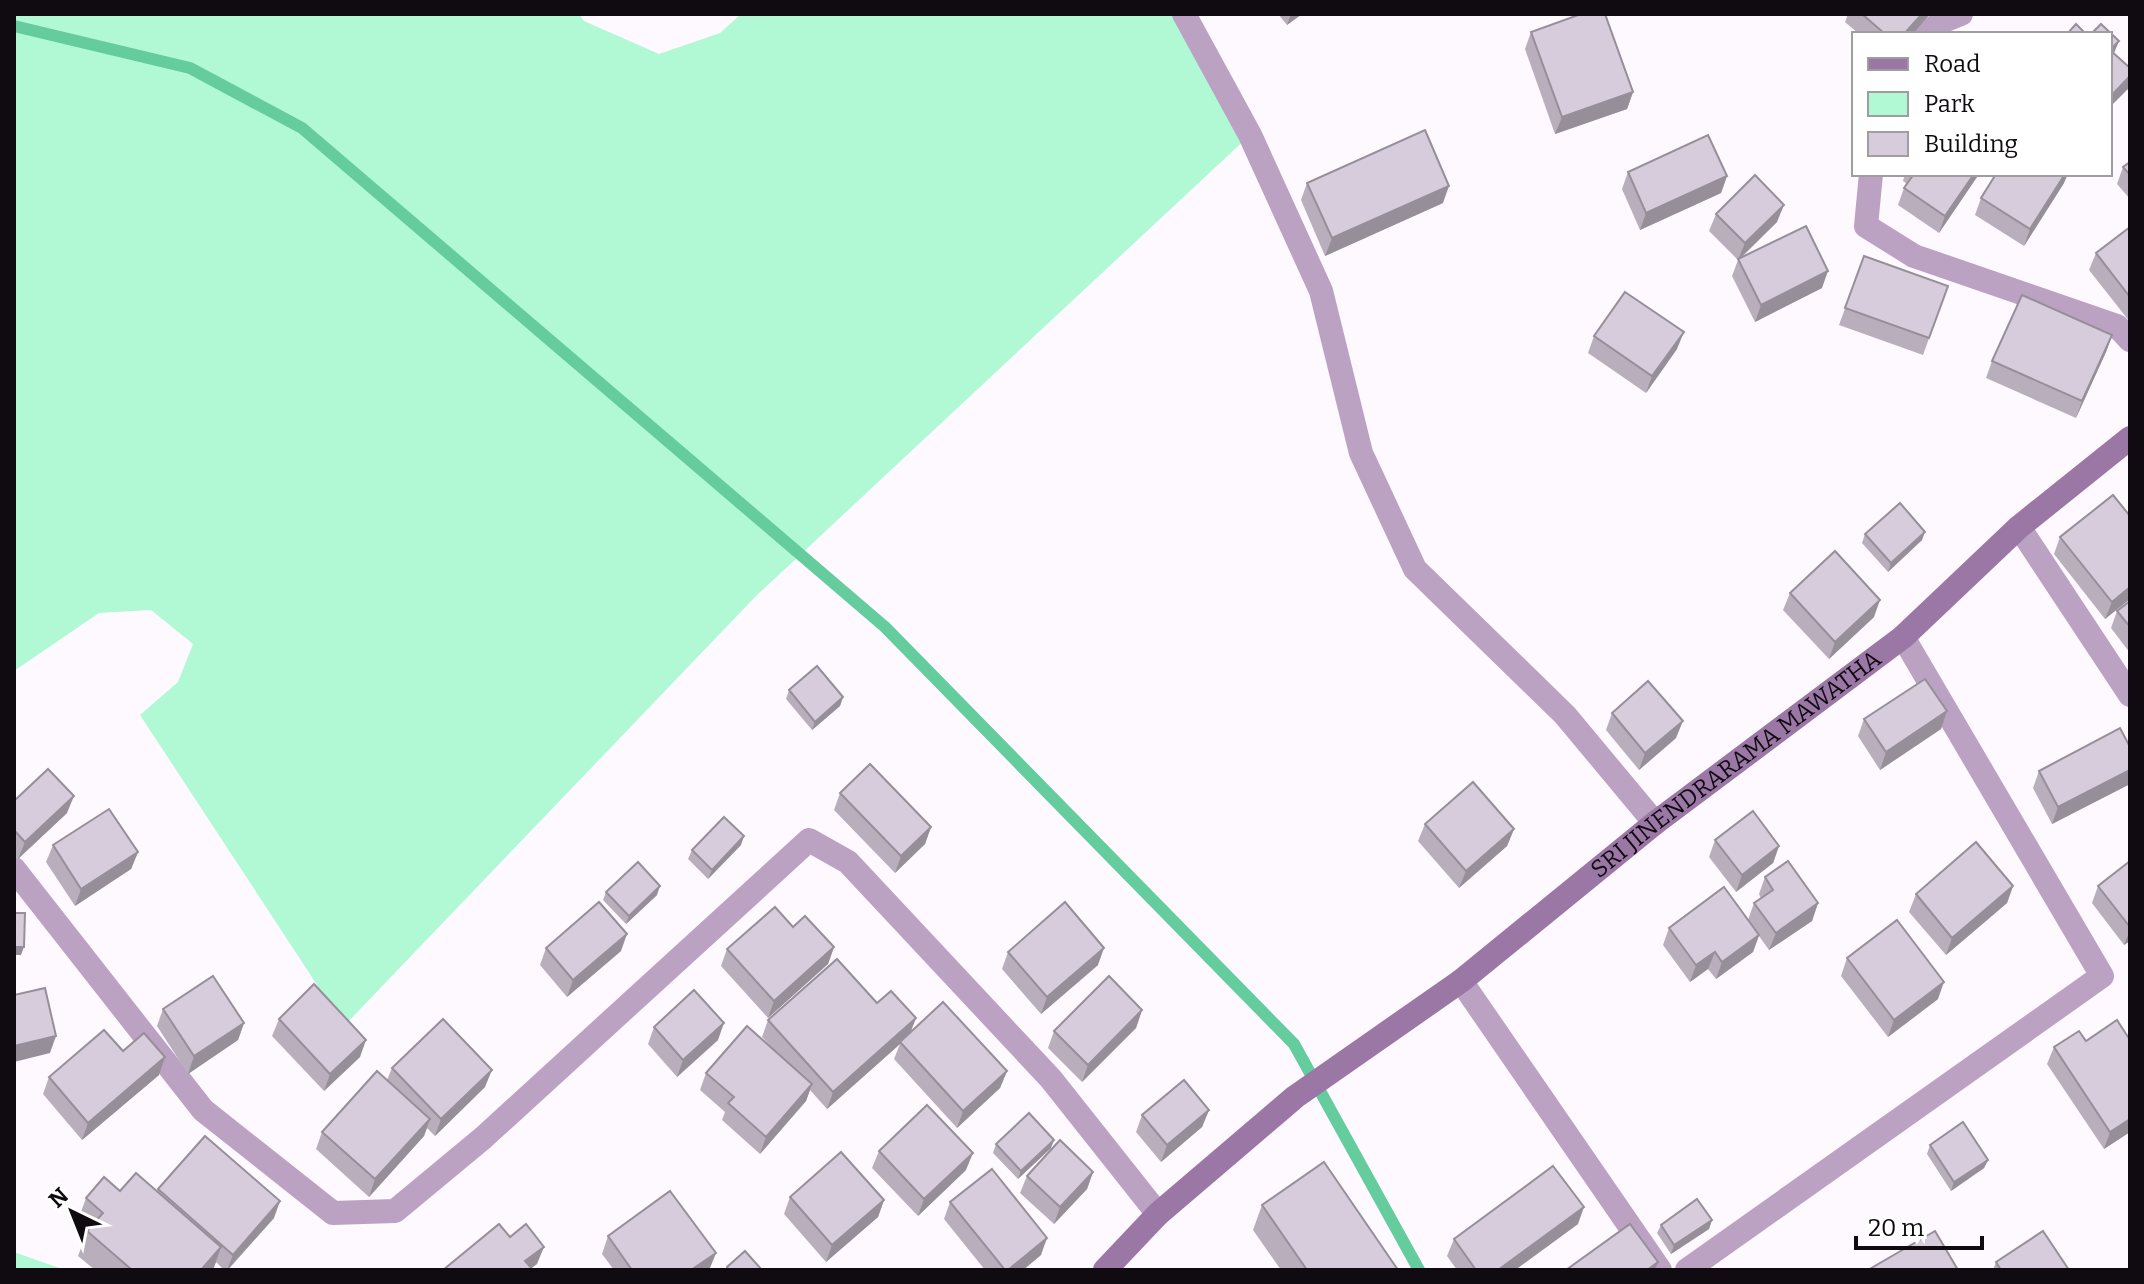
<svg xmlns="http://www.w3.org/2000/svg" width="2144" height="1284" font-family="Bitter,serif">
<rect width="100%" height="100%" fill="#fef9ff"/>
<g fill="#b1f9d5">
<path d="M14,14H579L584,21L659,54L720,33L741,14H1184L1250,135L756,596L344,1026L140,715L178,682L193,644L151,610L99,613L14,671Z"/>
<path d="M14,1252L65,1270H14Z"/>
</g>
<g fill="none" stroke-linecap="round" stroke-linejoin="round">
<path stroke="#64cc9d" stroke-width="12" d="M14,26L190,68L302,128L885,627L1294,1044L1419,1270"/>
<g stroke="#bba2c2" stroke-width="24">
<path d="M1184,14L1250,135L1321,291L1361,453L1415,569L1565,715L1655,823"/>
<path d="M1927,34L1939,23L1961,14"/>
<path d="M1871,174L1866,226L1914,256L2117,326L2130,340"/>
<path d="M2019,527L2130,695"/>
<path d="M14,869L203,1110L333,1213L395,1211L483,1138L809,840L848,862L1051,1079L1158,1214"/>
<path d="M1461,981L1660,1270"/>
<path d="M1687,1270L2102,976L1903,637"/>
</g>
<path stroke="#9b77a6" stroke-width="24" id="s1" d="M1105,1270L1158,1214L1295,1097L1461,981L1655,823L1903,637L2019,527L2130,438"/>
</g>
<g fill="#b9afbc">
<path d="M1278,14H1302L1287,25Z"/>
<path d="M1848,14H1930L1913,34H1859L1845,22Z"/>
<path d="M1531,32L1633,92L1627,109L1555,134L1525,49Z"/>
<path d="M2130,162V199L2117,184L2123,167Z"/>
<path d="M1628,172L1727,176L1721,193L1640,230L1622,189Z"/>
<path d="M1905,174H1979L1939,233L1898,205L1904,188L1907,184L1903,181Z"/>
<path d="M1307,183L1443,203L1325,256L1301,200Z"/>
<path d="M2064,183L2024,246L1975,215L1981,198Z"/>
<path d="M1716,214L1777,222L1742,257L1822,288L1755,322L1732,276L1738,260L1709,231Z"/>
<path d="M2130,227V322L2089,270L2096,253Z"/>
<path d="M1864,256L1948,286L1923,355L1839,325Z"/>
<path d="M2112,335L2106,352L2076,418L1986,378L1992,361Z"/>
<path d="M1594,336L1677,349L1646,393L1588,353Z"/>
<path d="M1865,534L1922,540L1888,572L1862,543Z"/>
<path d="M2060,537L2130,599L2105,619L2054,554Z"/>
<path d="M1790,593L1874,617L1829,659L1783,610Z"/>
<path d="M2130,601V653L2111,628L2117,611Z"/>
<path d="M789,690L843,697L840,706L812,730L786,699Z"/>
<path d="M1947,711L1941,729L1880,770L1858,736L1864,719Z"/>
<path d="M1612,713L1676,738L1639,770L1606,730Z"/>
<path d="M2130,747V784L2052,824L2033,788L2039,771Z"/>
<path d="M840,793L931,827L925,844L895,873L834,810Z"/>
<path d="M14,801L67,813L18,859L14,854Z"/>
<path d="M1425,824L1514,829L1507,846L1459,888L1418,841Z"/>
<path d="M1715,840L1779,846L1773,863L1736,892L1709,857Z"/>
<path d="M53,845L138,852L131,869L75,906L46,862Z"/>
<path d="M741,845L708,879L688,859L692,850Z"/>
<path d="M2130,861V941L2124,945L2092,903L2098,886Z"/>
<path d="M1765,877L1818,903L1812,921L1769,950L1759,936L1753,952L1716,979L1708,969L1690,982L1663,945L1669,928L1748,920L1754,903L1761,898L1759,894Z"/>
<path d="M2013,886L2007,903L1946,955L1909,912L1916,894Z"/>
<path d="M606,892L657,895L626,924L603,900Z"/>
<path d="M793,927L834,947L828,964L768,1018L721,966L727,949Z"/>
<path d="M546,948L621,951L567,997L540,965Z"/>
<path d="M1008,952L1098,965L1041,1014L1002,969Z"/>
<path d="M1847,958L1938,999L1888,1037L1841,976Z"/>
<path d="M877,1003L916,1018L910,1033L1007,1071L1000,1088L957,1128L894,1059L900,1044L827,1109L810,1090L806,1101L760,1154L722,1120L725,1112L700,1090L706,1073L776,1052L762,1037L768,1020Z"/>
<path d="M163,1009L244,1023L238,1040L188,1074L157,1026Z"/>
<path d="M1142,1010L1136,1028L1082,1082L1048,1048L1054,1031Z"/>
<path d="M279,1019L360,1057L324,1091L272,1036Z"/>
<path d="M654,1027L718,1040L677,1077L648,1044Z"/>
<path d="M2130,1040V1132L2104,1149L2047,1064L2054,1047Z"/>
<path d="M123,1051L159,1075L82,1140L43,1094L49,1077Z"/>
<path d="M392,1068L485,1087L435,1136L427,1128L424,1136L369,1197L316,1149L322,1132L387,1080Z"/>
<path d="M1209,1110L1202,1127L1161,1162L1136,1132L1142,1115Z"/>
<path d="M996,1144L1051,1148L1018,1179L993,1153Z"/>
<path d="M1930,1145L1988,1160L1984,1168L1951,1191L1927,1154Z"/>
<path d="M879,1151L966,1170L918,1216L872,1168Z"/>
<path d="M1093,1172L1087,1189L1054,1224L1020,1193L1027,1176Z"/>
<path d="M158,1189L274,1218L228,1270H224L216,1262L213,1270H95L78,1256L87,1232L77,1223L86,1198L120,1191L157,1192Z"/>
<path d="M790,1197L884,1200L878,1217L826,1262L784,1214Z"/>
<path d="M950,1202L1041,1255L1023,1270H985L944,1219Z"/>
<path d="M1262,1205L1398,1270H1281L1253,1230Z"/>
<path d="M1712,1220L1709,1229L1671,1254L1657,1233L1661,1225Z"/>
<path d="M1578,1224L1515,1270H1457L1447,1256L1454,1239Z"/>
<path d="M608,1236L716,1253L709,1270H614L602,1254Z"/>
<path d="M1996,1262L2069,1270H1993Z"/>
</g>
<g fill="#968f99">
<path d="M1291,14H1302L1287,25Z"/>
<path d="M1922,14H1930L1913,34H1904Z"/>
<path d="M2119,41L2112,58L2110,50Z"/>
<path d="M2130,76V82L2128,89L2110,107V97Z"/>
<path d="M1633,92L1627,109L1555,134L1562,117Z"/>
<path d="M1974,174H1979L1939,233L1945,216Z"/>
<path d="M2065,174H2068L2064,183L2024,246L2030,229Z"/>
<path d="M1727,176L1721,193L1640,230L1646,213Z"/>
<path d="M1449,186L1443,203L1325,256L1332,238Z"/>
<path d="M1784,205L1777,222L1738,260L1745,243Z"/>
<path d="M1828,271L1822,288L1755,322L1761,305Z"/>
<path d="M1684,332L1677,349L1646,393L1652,376Z"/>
<path d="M2112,335L2106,352L2076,418L2082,401Z"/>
<path d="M1925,532L1922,540L1888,572L1891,563Z"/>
<path d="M2130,587V599L2105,619L2112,602Z"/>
<path d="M1880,600L1874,617L1829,659L1835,642Z"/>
<path d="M843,697L840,706L812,730L815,722Z"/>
<path d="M1947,711L1941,729L1880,770L1886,752Z"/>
<path d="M1683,721L1676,738L1639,770L1645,753Z"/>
<path d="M2130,770V784L2052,824L2058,807Z"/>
<path d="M74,796L67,813L18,859L25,842Z"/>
<path d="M931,827L925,844L895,873L901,856Z"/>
<path d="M1514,829L1507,846L1459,888L1466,871Z"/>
<path d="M744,836L741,845L708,879L712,870Z"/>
<path d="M1779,846L1773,863L1736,892L1742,875Z"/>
<path d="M138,852L131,869L75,906L81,889Z"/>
<path d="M660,886L657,895L626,924L629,916Z"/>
<path d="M2013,886L2007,903L1946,955L1952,938Z"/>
<path d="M1818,903L1812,921L1769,950L1776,933Z"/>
<path d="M2130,930V941L2124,945Z"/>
<path d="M627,934L621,951L567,997L573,980Z"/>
<path d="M1759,935L1753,952L1716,979L1722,962Z"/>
<path d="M14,947H24L21,955H14Z"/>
<path d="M834,947L828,964L768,1018L774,1001Z"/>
<path d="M1104,948L1098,965L1041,1014L1047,997Z"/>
<path d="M1715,952L1708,969L1690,982L1696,965Z"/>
<path d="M1944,982L1938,999L1888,1037L1894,1020Z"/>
<path d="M1142,1010L1136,1028L1082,1082L1088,1065Z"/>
<path d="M916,1018L909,1036L827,1109L833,1092Z"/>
<path d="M244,1023L238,1040L188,1074L194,1056Z"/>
<path d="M724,1023L718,1040L677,1077L683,1060Z"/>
<path d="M56,1036L50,1053L14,1062V1046Z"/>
<path d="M366,1040L360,1057L324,1091L330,1074Z"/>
<path d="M165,1057L159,1075L82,1140L88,1123Z"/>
<path d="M492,1070L485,1087L435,1136L441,1119Z"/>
<path d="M1007,1071L1000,1088L957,1128L963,1111Z"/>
<path d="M812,1084L806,1101L760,1154L766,1137Z"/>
<path d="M1209,1110L1202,1127L1161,1162L1167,1145Z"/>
<path d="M430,1119L424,1136L369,1197L375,1179Z"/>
<path d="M2130,1119V1132L2104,1149L2110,1132Z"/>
<path d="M1054,1140L1051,1148L1018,1179L1021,1171Z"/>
<path d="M973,1153L966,1170L918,1216L924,1199Z"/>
<path d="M1988,1160L1984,1168L1951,1191L1954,1182Z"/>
<path d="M1093,1172L1087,1189L1054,1224L1060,1207Z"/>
<path d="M884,1200L878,1217L826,1262L832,1245Z"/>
<path d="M280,1201L274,1218L227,1270L233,1255Z"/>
<path d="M1584,1207L1578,1224L1515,1270H1498Z"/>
<path d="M1712,1220L1709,1229L1671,1254L1674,1245Z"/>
<path d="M1047,1238L1041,1255L1023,1270H1008Z"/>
<path d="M221,1247L213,1270H201Z"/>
<path d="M544,1247L537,1264L529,1270L525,1261Z"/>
<path d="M716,1253L709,1270H691Z"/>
<path d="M1658,1262L1655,1270H1647Z"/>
</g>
<g fill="#d7ccdb" stroke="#968f99" stroke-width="2">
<path d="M1581,14H1605L1633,92L1562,117L1531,32Z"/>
<path d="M1862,14H1922L1904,34H1885Z"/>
<path d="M2076,24L2086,34H2067Z"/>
<path d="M2101,24L2119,41L2110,50L2130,68V76L2110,97V34H2091Z"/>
<path d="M1425,130L1449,186L1332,238L1307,183Z"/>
<path d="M1708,135L1727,176L1646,213L1628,172Z"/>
<path d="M2130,162V175L2123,167Z"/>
<path d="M1914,174H1974L1945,216L1904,188Z"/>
<path d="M1996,174H2065L2030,229L1981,198Z"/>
<path d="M1755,175L1784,205L1745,243L1716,214Z"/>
<path d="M1806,226L1828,271L1761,305L1738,259Z"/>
<path d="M2130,227V297L2096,253Z"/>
<path d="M1864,256L1948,286L1929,338L1845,308Z"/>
<path d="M1625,292L1684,332L1652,376L1594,336Z"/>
<path d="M2022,295L2112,335L2082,401L1992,361Z"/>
<path d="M2113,495L2130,516V587L2112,602L2060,537Z"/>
<path d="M1900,503L1925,532L1891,563L1865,534Z"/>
<path d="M1835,551L1880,600L1835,642L1790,593Z"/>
<path d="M2130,601V627L2117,611Z"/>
<path d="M817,666L843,697L815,722L789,690Z"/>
<path d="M1925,679L1947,711L1886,752L1864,719Z"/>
<path d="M1648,681L1683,721L1645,753L1612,713Z"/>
<path d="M2120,728L2130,747V770L2058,807L2039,771Z"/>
<path d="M870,764L931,827L901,856L840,793Z"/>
<path d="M48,769L74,796L25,842L14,830V801Z"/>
<path d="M1473,782L1514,829L1466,871L1425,824Z"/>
<path d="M109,809L138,852L81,889L53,845Z"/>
<path d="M1753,811L1779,846L1742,875L1715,840Z"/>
<path d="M724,817L744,836L712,870L692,850Z"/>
<path d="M1976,842L2013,886L1952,938L1916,894Z"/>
<path d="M1788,861L1818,903L1776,933L1754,903L1773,890L1765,877Z"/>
<path d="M2130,861V927L2098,886Z"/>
<path d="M638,862L660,886L629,916L606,892Z"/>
<path d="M1724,887L1759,935L1722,962L1715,952L1696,965L1669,928Z"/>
<path d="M599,902L627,934L573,980L546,948Z"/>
<path d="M1065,902L1104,948L1047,997L1008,952Z"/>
<path d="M775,907L793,927L805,916L834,947L774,1001L727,949Z"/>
<path d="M14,913H25L24,947H14Z"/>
<path d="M1897,920L1944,982L1894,1020L1847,958Z"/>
<path d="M837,959L877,1003L891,991L916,1018L833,1092L768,1020Z"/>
<path d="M213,976L244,1023L194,1056L163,1009Z"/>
<path d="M1109,976L1142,1010L1088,1065L1054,1031Z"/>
<path d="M314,984L366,1040L330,1074L279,1019Z"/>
<path d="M45,988L56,1036L14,1046V995Z"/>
<path d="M694,990L724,1023L683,1060L654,1027Z"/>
<path d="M943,1002L1007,1071L963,1111L900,1042Z"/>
<path d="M443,1019L492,1070L441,1119L392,1068Z"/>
<path d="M2117,1020L2130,1040V1119L2110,1132L2054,1047L2079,1031L2086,1041Z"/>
<path d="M747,1026L812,1084L766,1137L728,1103L734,1097L706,1073Z"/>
<path d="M104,1030L123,1051L144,1033L165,1057L88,1123L49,1077Z"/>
<path d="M377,1071L430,1119L375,1179L322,1132Z"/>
<path d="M1184,1080L1209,1110L1167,1145L1142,1115Z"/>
<path d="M927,1105L973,1153L924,1199L879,1151Z"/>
<path d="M1029,1113L1054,1140L1021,1171L996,1144Z"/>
<path d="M1963,1122L1988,1160L1954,1182L1930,1145Z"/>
<path d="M205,1136L280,1201L233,1255L158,1189Z"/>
<path d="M1060,1140L1093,1172L1060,1207L1027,1176Z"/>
<path d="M841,1152L884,1200L832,1245L790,1197Z"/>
<path d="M1324,1162L1398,1270H1307L1262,1205Z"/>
<path d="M1553,1166L1584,1207L1498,1270H1476L1454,1239Z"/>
<path d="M992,1169L1047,1238L1008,1270H1005L950,1202Z"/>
<path d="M136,1173L221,1247L201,1270H132L87,1231L103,1213L86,1198L104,1177L120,1191Z"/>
<path d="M670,1191L716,1253L691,1270H632L608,1236Z"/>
<path d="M1697,1199L1712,1220L1674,1245L1661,1225Z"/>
<path d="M499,1224L510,1237L526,1224L544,1247L525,1261L533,1270H443Z"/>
<path d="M1630,1224L1658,1262L1647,1270H1566Z"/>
<path d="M1935,1231L1958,1270H1868Z"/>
<path d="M2043,1231L2069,1270H2001L1996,1262Z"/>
<path d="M745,1251L762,1270H729L727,1267Z"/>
</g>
<g text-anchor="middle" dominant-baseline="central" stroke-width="6" stroke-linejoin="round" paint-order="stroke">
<g font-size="24" fill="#0f0b10" stroke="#fff">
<text stroke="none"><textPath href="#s1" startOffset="810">SRI JINENDRARAMA MAWATHA</textPath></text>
</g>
</g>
<rect width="2144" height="1284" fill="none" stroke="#0f0b10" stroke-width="32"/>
<rect x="1852" y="32" width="260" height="144" fill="#ffffff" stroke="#9f9d9f" stroke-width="2"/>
<rect x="1868" y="58" width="40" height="12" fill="#9b77a6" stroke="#9f9d9f" stroke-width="2"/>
<text x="1924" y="72" font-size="24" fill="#0f0b10">Road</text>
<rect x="1868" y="92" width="40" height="24" fill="#b1f9d5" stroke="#9f9d9f" stroke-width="2"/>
<text x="1924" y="112" font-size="24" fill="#0f0b10">Park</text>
<rect x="1868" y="132" width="40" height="24" fill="#d7ccdb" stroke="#9f9d9f" stroke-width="2"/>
<text x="1924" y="152" font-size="24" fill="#0f0b10">Building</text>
<g transform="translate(72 1212) rotate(317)" stroke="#ffffff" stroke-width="6" paint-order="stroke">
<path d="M0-6L14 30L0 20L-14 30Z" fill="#0f0b10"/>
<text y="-12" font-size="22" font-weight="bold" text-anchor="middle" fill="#0f0b10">N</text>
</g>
<path d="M1856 1236v12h126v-12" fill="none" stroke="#0f0b10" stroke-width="4"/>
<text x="1868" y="1236" font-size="24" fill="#0f0b10" stroke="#ffffff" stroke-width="6" paint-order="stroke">20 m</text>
</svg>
